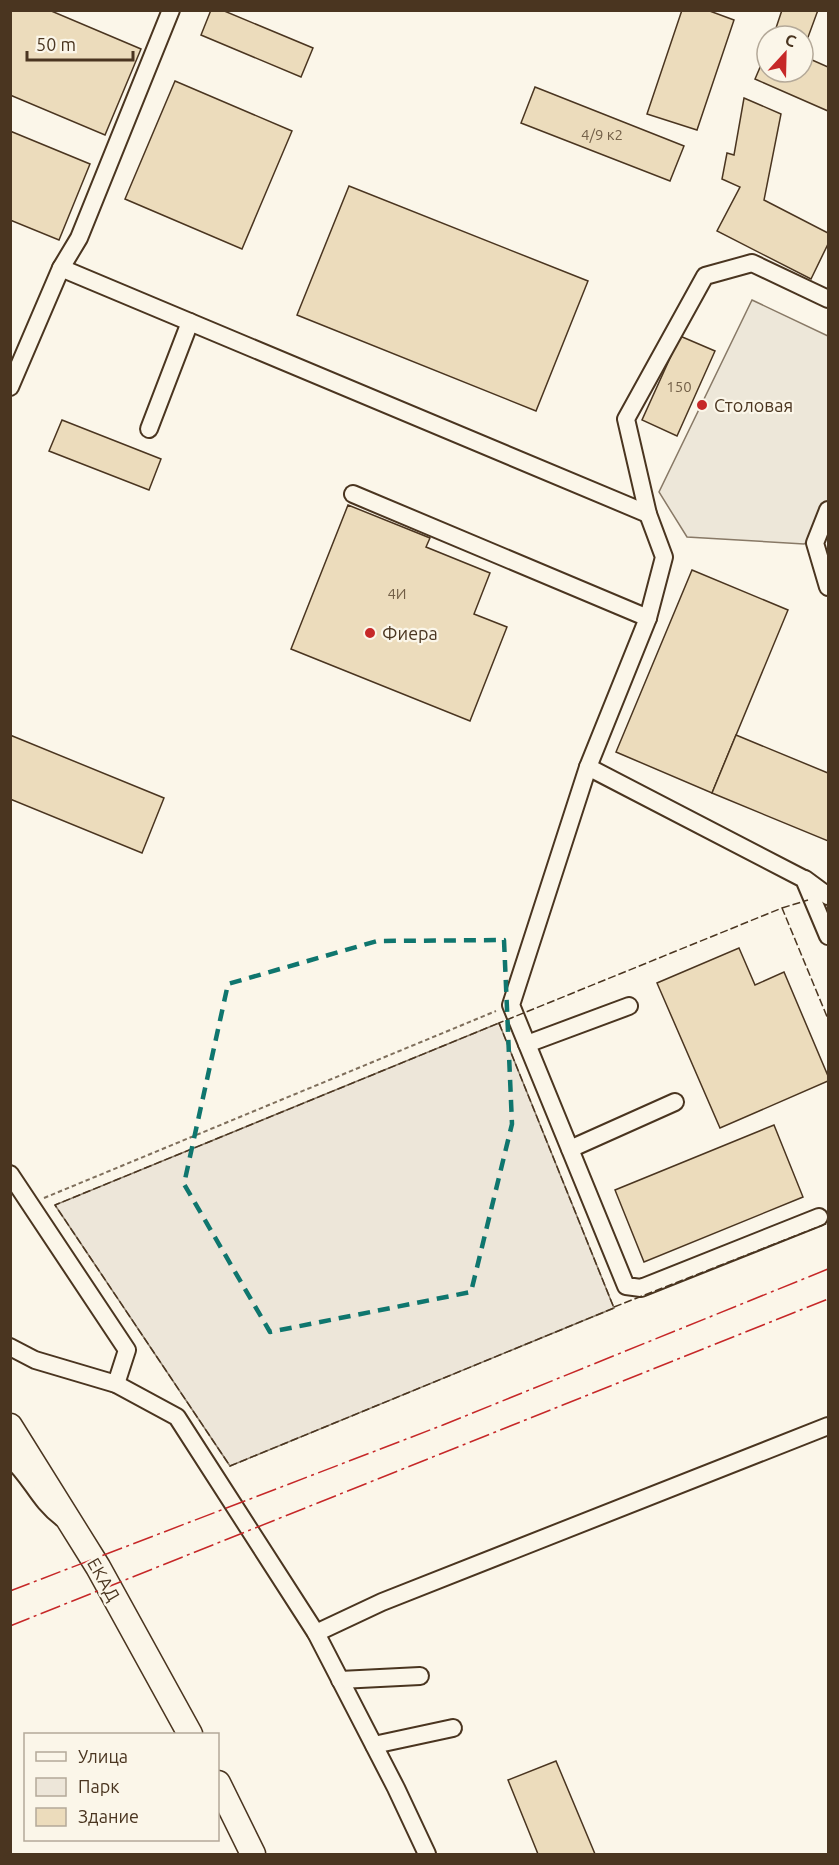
<svg xmlns="http://www.w3.org/2000/svg" width="839" height="1865" font-family="Ubuntu,sans-serif">
<rect width="100%" height="100%" fill="#fbf6e9"/>
<path fill="#ede6d9" stroke="#887966" stroke-width="1.5" d="M499,1023L614,1308L230,1466L55,1205Z"/>
<path fill="#ede7d9" stroke="#887966" stroke-width="1.5" d="M752,300L828,336V530L804,544L687,537L659,492Z"/>
<g fill="#ecdcbc" stroke="#4a3520" stroke-width="1.5">
<path d="M10,10H49L141,49L105,135L10,95Z"/>
<path d="M211,10H222L313,48L301,77L201,35Z"/>
<path d="M682,10H707L734,20L697,130L647,114Z"/>
<path d="M782,10H818L807,40L803,36L776,28Z"/>
<path d="M767,51V72H803V56L828,67V111L755,79Z"/>
<path d="M175,81L292,131L242,249L125,199Z"/>
<path d="M535,87L684,146L670,181L521,123Z"/>
<path d="M744,98L781,114L764,200L828,233V244L811,279L717,231L740,187L722,179L727,153L734,155Z"/>
<path d="M10,131L90,164L59,240L10,220Z"/>
<path d="M349,186L588,281L536,411L297,315Z"/>
<path d="M680,336L715,351L677,436L642,420Z"/>
<path d="M62,420L161,459L149,490L49,451Z"/>
<path d="M348,505L430,538L426,547L490,573L474,614L507,627L470,721L291,649Z"/>
<path d="M692,570L788,610L712,793L616,752Z"/>
<path d="M10,735L164,798L142,853L10,799Z"/>
<path d="M736,735L828,773V841L712,793Z"/>
<path d="M739,948L755,985L784,972L828,1076V1081L720,1128L657,983Z"/>
<path d="M774,1125L803,1197L644,1262L615,1190Z"/>
<path d="M556,1761L595,1854H538L508,1780Z"/>
</g>
<g fill="none" stroke-linecap="round" stroke-linejoin="round">
<defs>
<g id="minor">
<path d="M61,268L648,514"/>
<path d="M10,387L61,268L79,238L171,10"/>
<path d="M149,429L190,322"/>
<path d="M353,494L648,618"/>
<path d="M828,510L815,543L828,587"/>
<path d="M588,767L804,879L828,936"/>
<path d="M805,879L828,896"/>
<path d="M527,1044L629,1006"/>
<path d="M570,1149L675,1102"/>
<path d="M10,1174L127,1350L116,1384"/>
<path d="M819,1217L641,1288L626,1286L511,1005L588,767L648,618L664,557L648,514L626,419L705,276L752,263L828,299"/>
<path d="M10,1347L35,1360L116,1384L177,1417L316,1633L396,1788L427,1854"/>
<path d="M10,1458C32,1478 38,1500 62,1518"/>
<path d="M316,1633L382,1602L828,1426"/>
<path d="M340,1680L420,1676"/>
<path d="M374,1745L453,1728"/>
</g>
<g id="highway">
<path d="M10,1426L98,1567L190,1734"/>
<path d="M218,1783L253,1854"/>
</g>
</defs>
<use href="#minor" stroke="#4a3520" stroke-width="20"/>
<use href="#highway" stroke="#4a3520" stroke-width="27"/>
<path stroke="#7f6f5c" stroke-width="2" stroke-dasharray="4.5 3" stroke-linecap="butt" d="M44,1198L496,1011"/>
<use href="#minor" stroke="#fbf6e9" stroke-width="16"/>
<use href="#highway" stroke="#fbf6e9" stroke-width="24"/>
<g stroke="#4a3520" stroke-width="1.5" stroke-dasharray="8 3" stroke-linecap="butt">
<path d="M782,908L808,900"/>
<path d="M499,1023L614,1308L230,1466L55,1205Z"/>
<path d="M500,1026L499,1023L782,908L828,1019"/>
<path d="M614,1307L828,1223"/>
</g>
<g stroke="#c62828" stroke-width="1.5" stroke-dasharray="21 4.5 3 4.5" stroke-linecap="butt">
<path d="M10,1591L443,1425L828,1269"/>
<path d="M10,1626L828,1299"/>
</g>
</g>
<path fill="none" stroke="#0f766e" stroke-width="4.5" stroke-dasharray="12 8" stroke-linejoin="round" d="M504,940L512,1124L471,1292L270,1332L184,1184L228,984L377,941Z"/>
<g fill="#c62828" stroke="#fbf6e9" stroke-width="2">
<circle cx="702" cy="405" r="6"/>
<circle cx="370" cy="633" r="6"/>
</g>
<g text-anchor="middle" dominant-baseline="central" stroke-width="4.5" stroke-linejoin="round" paint-order="stroke">
<g font-size="15" fill="#725f47">
<text x="602" y="134">4/9 к2</text>
<text x="679" y="386">150</text>
<text x="397" y="593">4И</text>
</g>
<g font-size="18" fill="#4a3520" stroke="#fbf6e9" text-anchor="start">
<text x="714" y="405">Столовая</text>
<text x="382" y="633">Фиера</text>
</g>
<g font-size="18" fill="#4a3520" stroke="#fbf6e9">
<text transform="translate(104 1579) rotate(60)">ЕКАД</text>
</g>
</g>
<rect width="839" height="1865" fill="none" stroke="#4a3520" stroke-width="24"/>
<rect x="24" y="1733" width="195" height="108" fill="#fbf6e9" stroke="#b4a999" stroke-width="1.5"/>
<rect x="36" y="1752" width="30" height="9" fill="#fbf6e9" stroke="#b4a999" stroke-width="1.5"/>
<text x="78" y="1763" font-size="18" fill="#4a3520">Улица</text>
<rect x="36" y="1778" width="30" height="18" fill="#ede6d9" stroke="#b4a999" stroke-width="1.5"/>
<text x="78" y="1793" font-size="18" fill="#4a3520">Парк</text>
<rect x="36" y="1808" width="30" height="18" fill="#ecdcbc" stroke="#b4a999" stroke-width="1.5"/>
<text x="78" y="1823" font-size="18" fill="#4a3520">Здание</text>
<g transform="translate(785 54) rotate(22)"><circle r="28" fill="#fbf6e9" stroke="#b4a999" stroke-width="1.5"/>
<path d="M0-4.5L10 22L0 15L-10 22Z" fill="#c62828"/>
<text y="-9" font-size="16" font-weight="bold" text-anchor="middle" fill="#4a3520">С</text>
</g>
<path d="M27 51v9h106v-9" fill="none" stroke="#4a3520" stroke-width="3"/>
<text x="36" y="51" font-size="18" fill="#4a3520" stroke="#fbf6e9" stroke-width="4.5" paint-order="stroke">50 m</text>
</svg>
